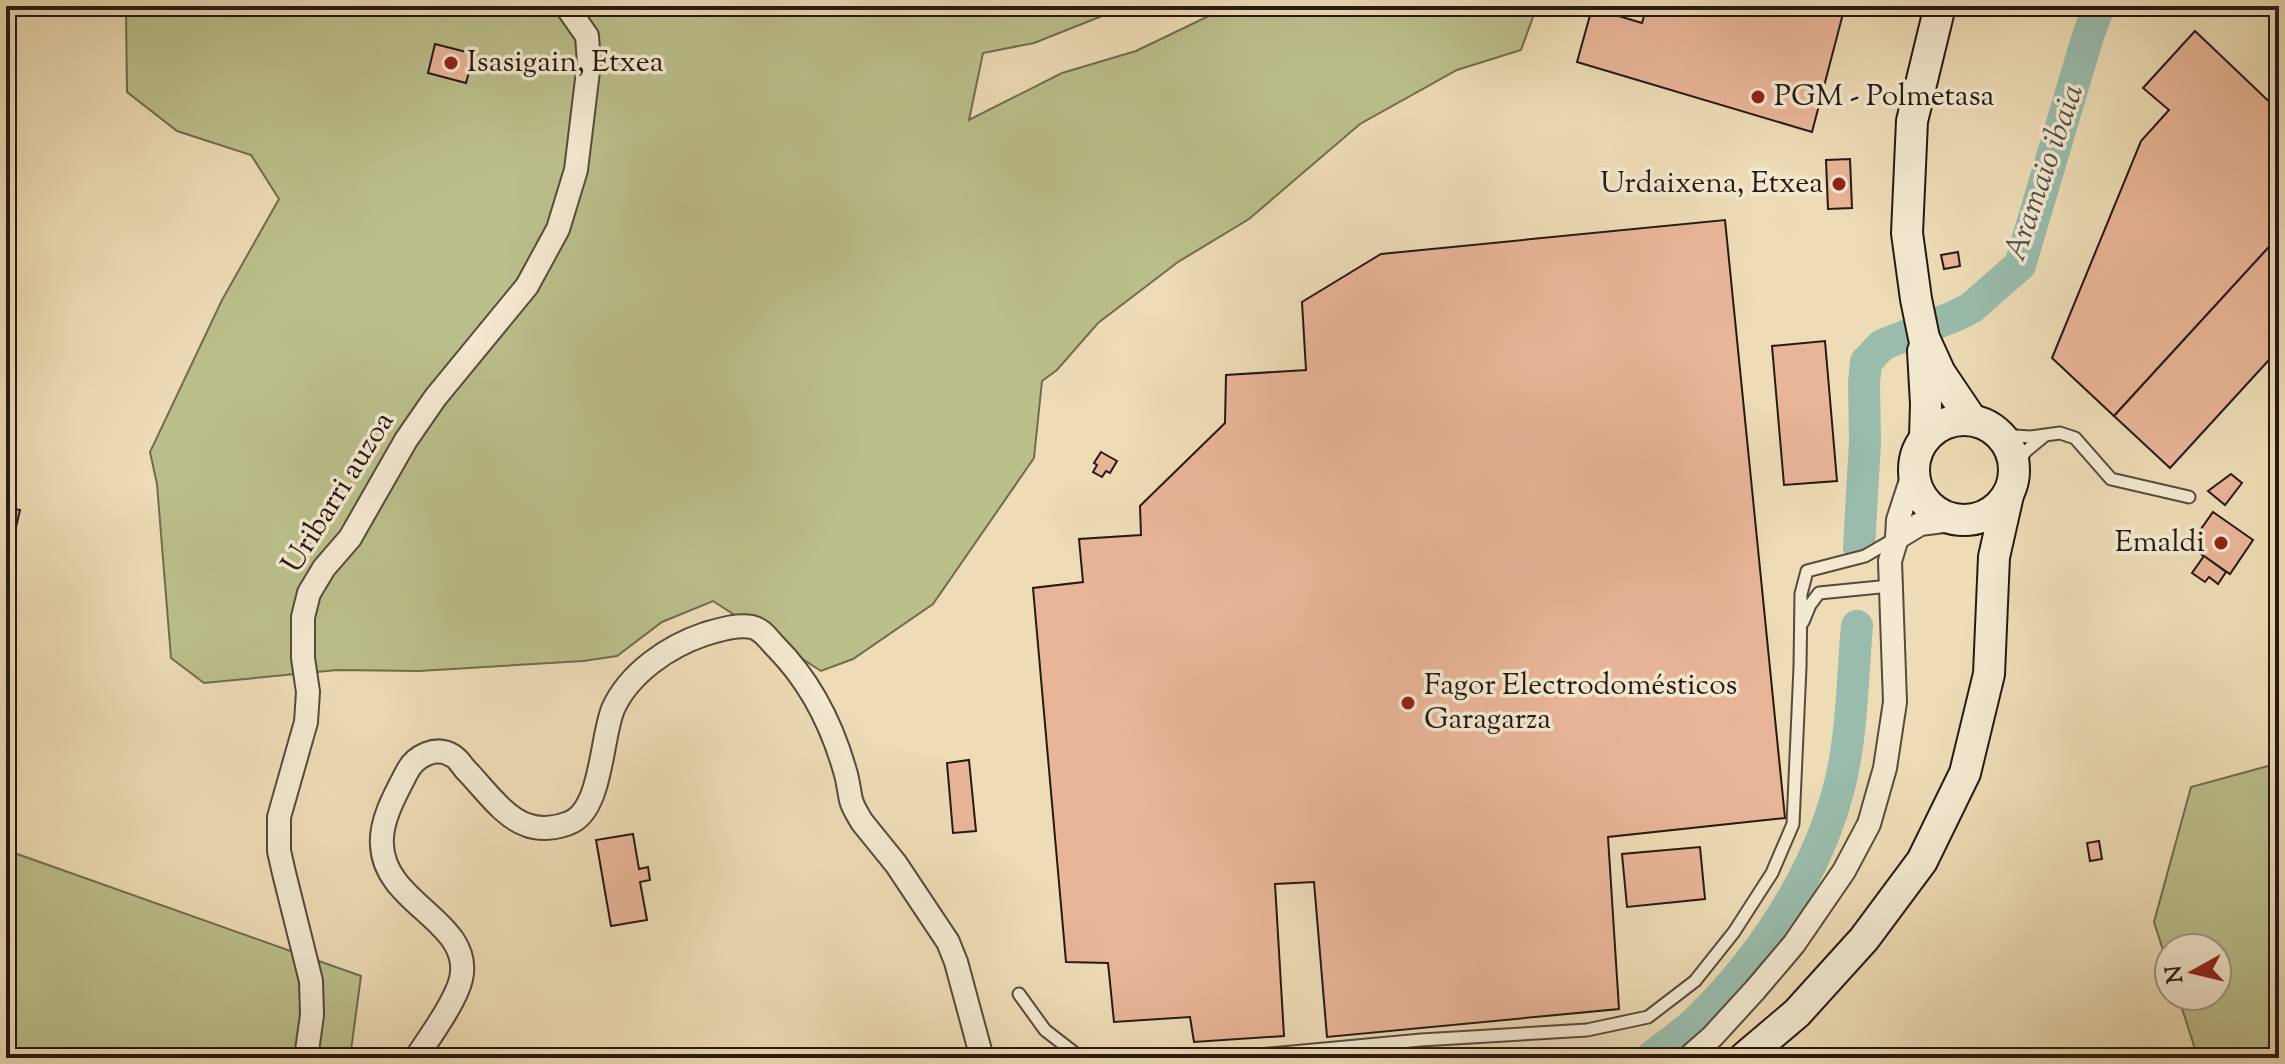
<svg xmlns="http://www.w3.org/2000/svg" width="2285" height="1064" font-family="'Sorts Mill Goudy',serif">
<rect width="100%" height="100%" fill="#eddcb6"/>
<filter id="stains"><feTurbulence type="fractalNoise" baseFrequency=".0025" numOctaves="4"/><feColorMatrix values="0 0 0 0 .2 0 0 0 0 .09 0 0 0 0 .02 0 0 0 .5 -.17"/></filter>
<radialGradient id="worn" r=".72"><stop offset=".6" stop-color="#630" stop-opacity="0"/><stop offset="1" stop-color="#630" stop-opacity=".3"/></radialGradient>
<g fill="#bbbf8c" stroke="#716c50" stroke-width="2">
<path d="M129,6H1121L1112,12L1034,43L983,53L969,120L1062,73L1136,51L1215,13L1236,6H1537L1521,50L1457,70L1360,124L1249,219L1178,262L1098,323L1057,370L1042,381L1034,458L933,604L853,659L821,671L713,601L662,622L617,656L583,661L419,671L337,670L204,683L171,658L157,484L150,452L222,300L279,199L251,155L177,131L127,92L126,10Z"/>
<path d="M2279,763V1058H2198L2178,996H2217V948H2169V969L2154,922L2191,787Z"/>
<path d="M6,850L361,976L350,1058H6Z"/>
</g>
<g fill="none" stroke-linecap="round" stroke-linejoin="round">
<g stroke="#99bcac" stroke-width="32">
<path d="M1859,547L1865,442L1864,383L1866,362L1882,345L1955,316L1971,308L2020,265L2087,39L2099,6"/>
<path d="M1650,1058C1666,1046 1683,1034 1698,1020C1769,950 1831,853 1846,753C1853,711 1853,668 1857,626"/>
</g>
</g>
<g fill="#e9b599" stroke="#271913" stroke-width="2">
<path d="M1647,6H1845L1812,132L1577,62L1592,8L1642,23Z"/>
<path d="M2195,31L2279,111V236L2114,416L2052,358L2141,141L2169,110L2143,88Z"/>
<path d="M435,44L474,54L466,83L428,73Z"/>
<path d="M1850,159L1852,208L1828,209L1826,160Z"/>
<path d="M1725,220L1785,818L1608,837L1619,1009L1327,1037L1314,882L1275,884L1284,1036L1194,1042L1190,1017L1114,1022L1108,963L1066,962L1033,588L1083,582L1079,539L1141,535L1140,506L1225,423L1226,375L1306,370L1302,302L1381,254Z"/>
<path d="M2279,236V349L2170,468L2114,416Z"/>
<path d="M1958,252L1960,266L1944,269L1941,255Z"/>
<path d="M1825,341L1837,481L1784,485L1772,346Z"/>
<path d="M1101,452L1117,461L1110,473L1106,471L1102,477L1093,472L1097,465L1094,463Z"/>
<path d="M2231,474L2242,483L2225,505L2208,491Z"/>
<path d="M6,507L20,510L8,562H6Z"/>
<path d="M2213,512L2253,540L2230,574L2189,546Z"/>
<path d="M2204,556L2226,572L2218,584L2209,577L2205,582L2192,573Z"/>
<path d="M969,760L976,831L953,833L947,763Z"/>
<path d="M633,834L639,869L648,867L650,880L640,882L647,920L611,926L596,840Z"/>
<path d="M2099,841L2102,859L2090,861L2087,843Z"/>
<path d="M1700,847L1705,899L1627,907L1622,854Z"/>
</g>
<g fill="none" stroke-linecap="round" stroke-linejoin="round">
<defs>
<g id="lane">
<path d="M2000,435L2030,437L2060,433L2075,438L2111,479L2189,497"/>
<path d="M2014,468L2026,451L2043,437"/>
<path d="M1803,622L1810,605L1819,593L1890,586"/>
<path d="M1019,994L1045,1030L1081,1058"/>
<path d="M1226,1058L1421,1040L1587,1030L1648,1017L1695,981L1734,932L1772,873L1793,824L1800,667L1801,594L1807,571L1865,556L1896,538"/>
</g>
<g id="street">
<path d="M1897,538L1920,524L1951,520"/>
<path d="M306,1058L312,1015L311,981L284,873L279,851V817L306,722L308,692L303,658V617L309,593L324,568L350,538L406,440L435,398L527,286L558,229L576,170L589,63L587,36L566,6"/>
<path d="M416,1058C429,1038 456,1001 461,979C474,922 384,904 382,845C380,821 396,793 407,772C415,756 436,745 453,756C457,758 462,765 465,769C483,787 503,817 527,825C540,830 557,828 569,823C602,811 601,738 613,709C629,673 669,646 705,634C719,630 737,624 752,627C763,630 767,638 775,646C809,680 832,725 845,771C848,780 849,791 851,800C853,808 858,815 862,822L896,864L948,942L956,962L982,1058"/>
<path d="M1688,1058L1712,1037L1755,990L1794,944L1844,871L1869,824L1885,768L1895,702L1890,561L1897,538L1898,520L1914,471"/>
</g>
<g id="secondary">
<path d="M1940,6L1912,121L1907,233L1916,299L1924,338L1940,373L1971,419"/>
<path d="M1923,351L1926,404L1925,437"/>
<circle cx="1964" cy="470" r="50"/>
<path d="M1744,1058L1797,1013L1864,939L1922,861L1965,773L1989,674L1994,557L2008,495"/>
</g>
</defs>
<use href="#lane" stroke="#584a3c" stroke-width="15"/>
<use href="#street" stroke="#584a3c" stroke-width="26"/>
<use href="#secondary" stroke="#271913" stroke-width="34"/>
<use href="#lane" stroke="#f3e8d0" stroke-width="11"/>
<use href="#street" stroke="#f3e8d0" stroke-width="22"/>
<use href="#secondary" stroke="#f3e8d0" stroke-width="30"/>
</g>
<g fill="#8f2418" stroke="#f3e8d0" stroke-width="3">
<circle cx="451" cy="63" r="8"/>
<circle cx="1758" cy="97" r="8"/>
<circle cx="1839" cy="184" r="8"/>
<circle cx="2221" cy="543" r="8"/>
<circle cx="1408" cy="703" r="8"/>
</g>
<g text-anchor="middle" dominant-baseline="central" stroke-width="7" stroke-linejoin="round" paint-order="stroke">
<g font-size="30" fill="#271913" stroke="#f3e8d0" text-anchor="start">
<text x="467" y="63">Isasigain, Etxea</text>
<text x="1774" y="97">PGM - Polmetasa</text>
<text x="1823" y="184" text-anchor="end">Urdaixena, Etxea</text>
<text x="2205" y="543" text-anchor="end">Emaldi</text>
<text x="1424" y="686">Fagor Electrodomésticos<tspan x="1424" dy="34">Garagarza</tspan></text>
</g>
<g font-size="30" fill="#271913" stroke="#f3e8d0">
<text transform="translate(339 493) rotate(-58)">Uribarri auzoa</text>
</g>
<g font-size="32" font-style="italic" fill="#4f5249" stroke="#f3e8d0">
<text transform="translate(2045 173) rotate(-71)">Aramaio ibaia</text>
</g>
</g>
<rect width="2285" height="1064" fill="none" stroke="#eddcb6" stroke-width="32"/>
<rect x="8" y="8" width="2269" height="1048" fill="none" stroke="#271913" stroke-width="4"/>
<rect x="16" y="16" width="2253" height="1032" fill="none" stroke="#271913" stroke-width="2"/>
<g transform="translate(2193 972) rotate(262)"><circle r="38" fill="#f3e8d0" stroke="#a19584" stroke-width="2"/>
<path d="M0-6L14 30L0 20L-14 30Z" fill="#8f2418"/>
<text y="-12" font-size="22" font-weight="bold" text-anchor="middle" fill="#271913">N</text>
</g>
<rect width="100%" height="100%" filter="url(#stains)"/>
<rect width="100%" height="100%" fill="url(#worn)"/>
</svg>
